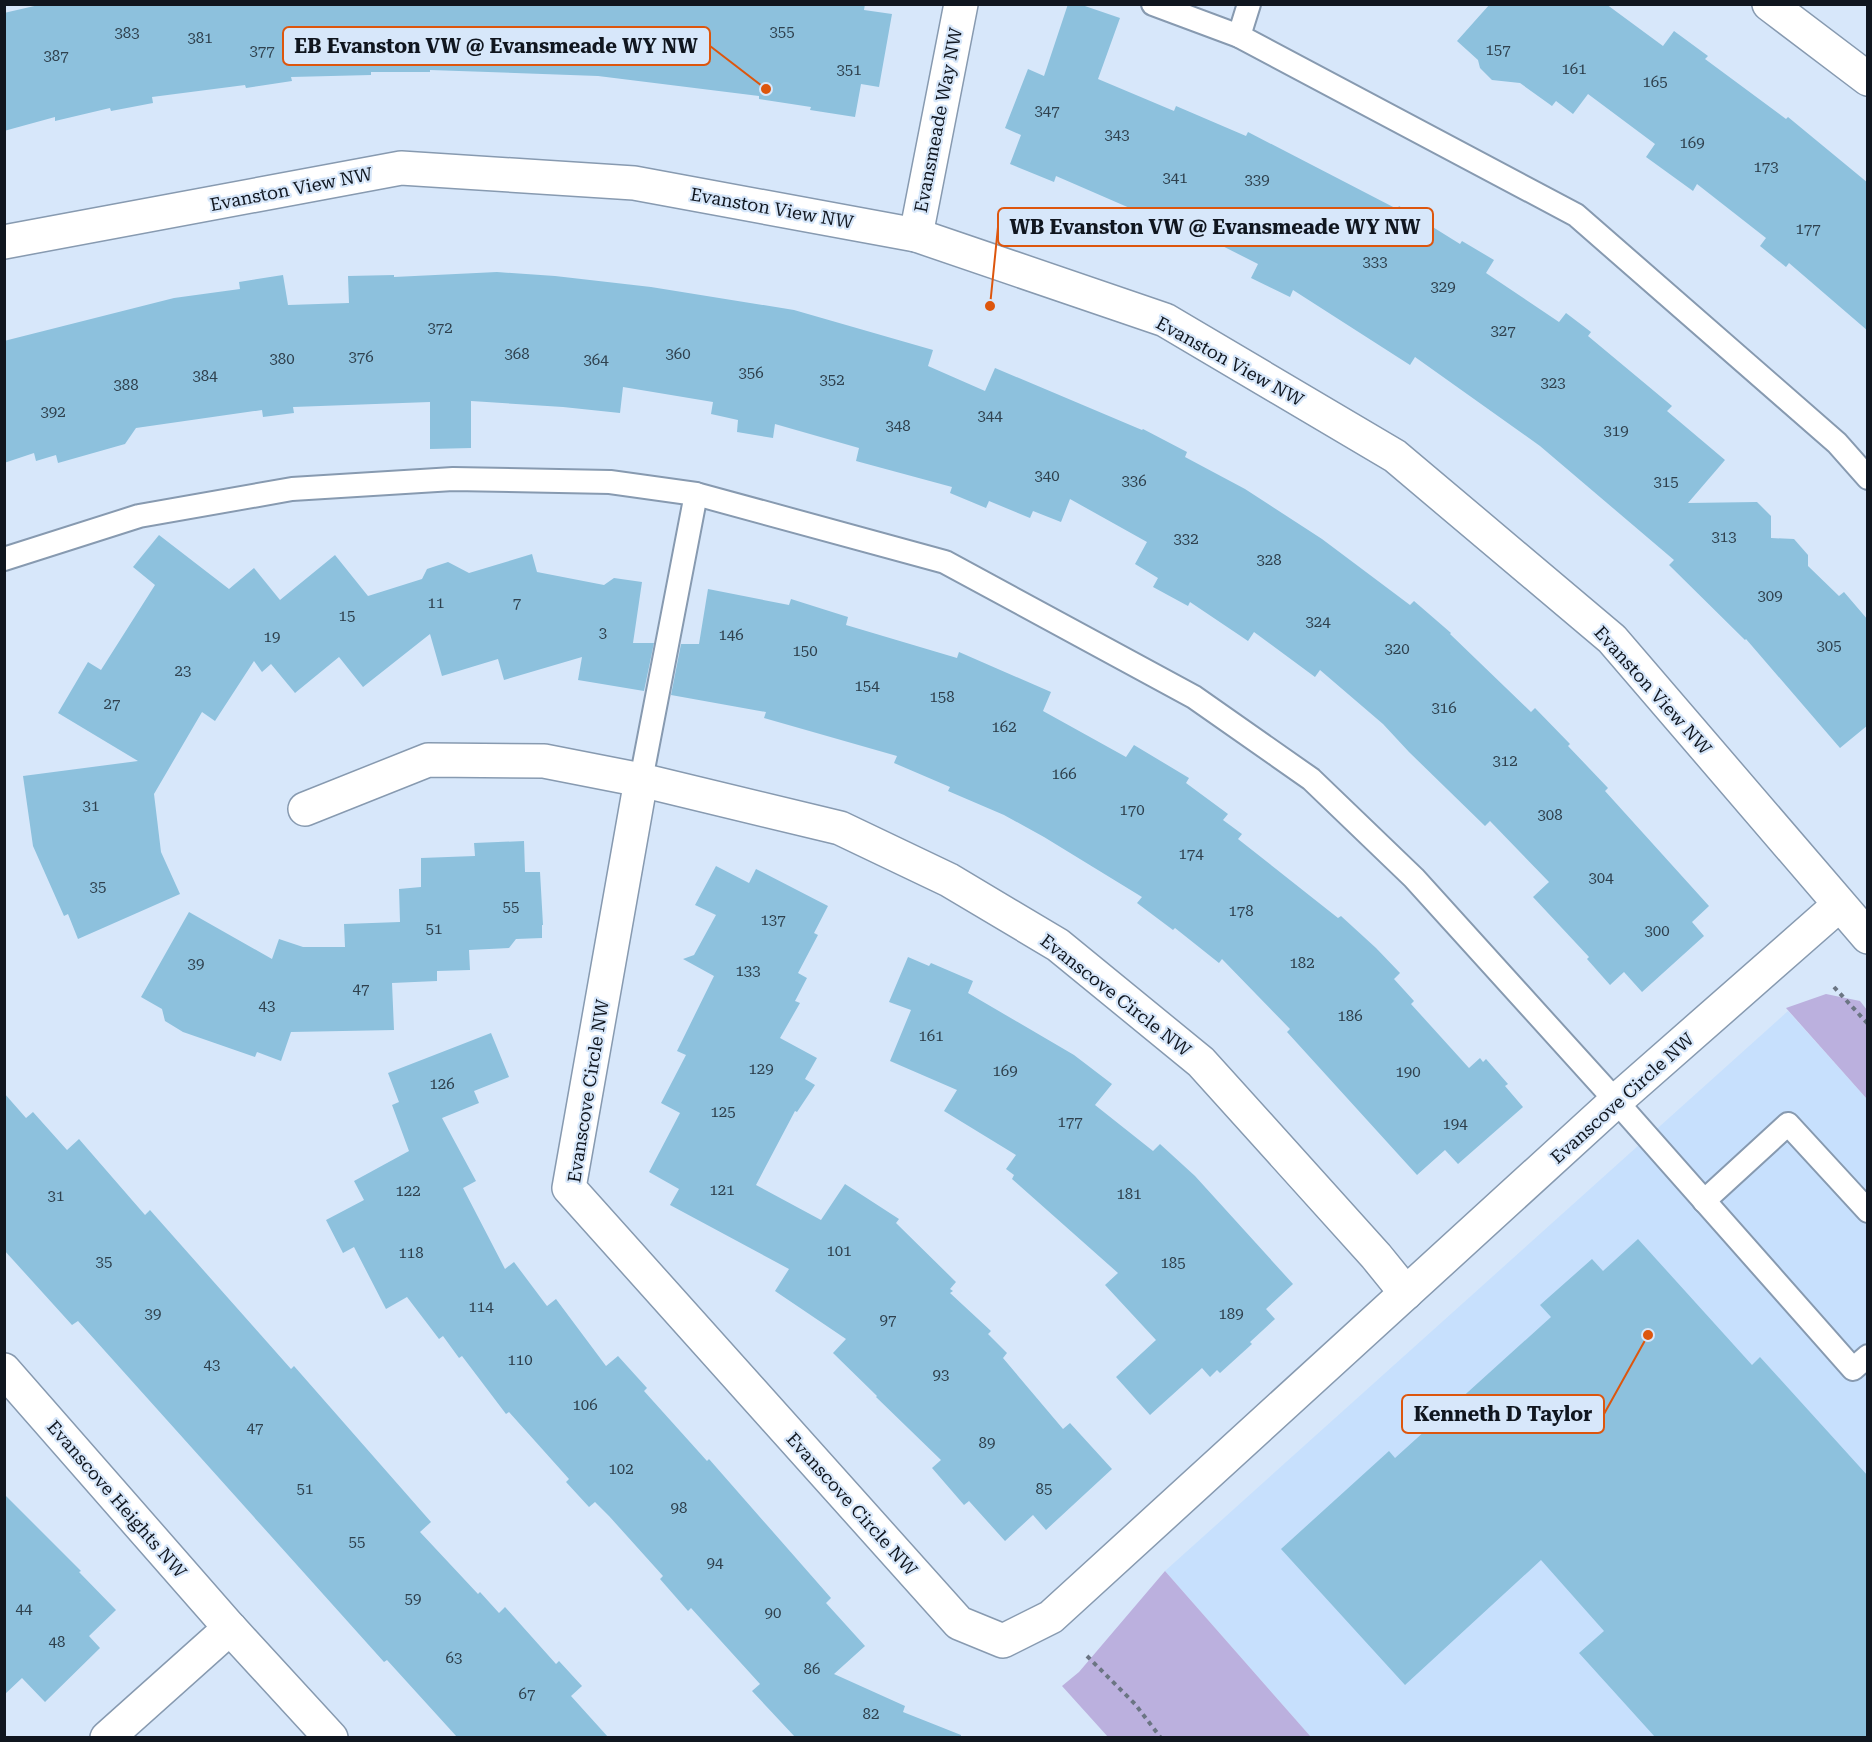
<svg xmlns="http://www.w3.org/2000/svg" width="1872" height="1742" font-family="'Roboto Serif',serif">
<rect width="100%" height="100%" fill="#d7e7fa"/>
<path fill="#c7e0fd" d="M1788,1011L1867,1099V1737H1311L1165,1571Z"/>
<g fill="#bbb0de">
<path d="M1826,994L1860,1001L1867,1010V1099L1786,1008Z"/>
<path d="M1165,1571L1311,1737H1108L1062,1686L1079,1672Z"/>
</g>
<g fill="#8dc1dd">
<path d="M43,4H865L864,10L892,14L879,87L861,84L855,117L810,110L811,107L759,99V96L598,76L430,70V72H371V75L291,77L292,81L246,88L245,85L152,97L153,103L111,111L110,108L55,121V117L4,131V13Z"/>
<path d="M1068,4H1079L1120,18L1098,79L1174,111L1176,106L1246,136L1248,132L1397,209L1399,206L1460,244L1462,241L1494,260L1486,273L1559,322L1566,313L1591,332L1588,336L1672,406L1667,411L1725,460L1688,503L1757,502L1771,516V538L1794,539L1808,555V566L1839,596L1844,592L1868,620V725L1840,748L1746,639L1745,640L1669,565L1674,560L1540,446L1415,357L1410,365L1293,290L1290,297L1251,278L1258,264L1175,222L1172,229L1131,211L1132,209L1056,176L1054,182L1010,164L1021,135L1005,128L1028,69L1044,76Z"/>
<path d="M1490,4H1606L1663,46L1674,31L1708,56L1705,59L1786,119L1788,117L1868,183V331L1789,263L1786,267L1760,246L1766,238L1697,184L1693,191L1646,157L1655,144L1588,94L1573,114L1556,101L1552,106L1520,83L1492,80L1480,68L1478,60L1457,41Z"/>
<path d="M497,272L555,276L651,287L794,310L933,350L928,366L985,391L995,368L1142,430L1143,429L1187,452L1185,457L1245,489L1322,539L1410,605L1414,601L1451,633L1450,634L1531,712L1535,708L1570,744L1568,746L1608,788L1605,791L1709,906L1692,922L1704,936L1642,992L1624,972L1610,985L1587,959L1589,957L1533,897L1549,882L1490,821L1485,826L1409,752L1383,724L1320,670L1315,677L1254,632L1248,641L1190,602L1188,606L1153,587L1158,578L1135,564L1147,542L1070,499L1061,522L1033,511L1030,518L989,501L986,508L950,493L952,487L856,461L859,448L775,424L773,438L737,432L738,420L711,414L713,402L623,387L620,413L563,407L471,401V448L430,449V402L293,407L294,413L263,417L262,410L136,428L125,444L58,463L56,455L36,461L34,453L4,463V341L174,298L240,289L239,282L283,275L288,305L349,303L348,276L394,275V277Z"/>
<path d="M159,535L229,589L254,568L280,600L335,555L368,596L422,579L427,569L448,562L469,573L532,554L537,572L604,585L614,578L642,582L633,643H654L644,691L578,680L582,657L504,680L498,659L442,676L430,634L363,687L339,657L295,693L271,664L262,672L254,661L215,721L202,712L154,794L161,852L180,894L78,939L68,914L64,916L33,846L23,776L138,761L58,713L88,662L101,670L155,585L133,567Z"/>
<path d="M708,589L789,605L791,599L848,617L846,625L957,658L959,652L1051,692L1043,711L1126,757L1134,745L1189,778L1186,783L1228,814L1223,820L1242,834L1238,839L1338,918L1341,916L1376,948L1400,973L1394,979L1414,1001L1411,1004L1469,1068L1480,1058L1483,1062L1486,1059L1508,1084L1505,1086L1523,1107L1458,1164L1445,1150L1417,1175L1287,1032L1290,1029L1222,959L1219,963L1175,928L1173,930L1137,903L1142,897L1044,837L1004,815L948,791L950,787L894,763L897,756L764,718L766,712L671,695L681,644H699Z"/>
<path d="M524,841L525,872H540L543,925H542V938L516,939L509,948L469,950L470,970L437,971V981L392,983L394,1030L291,1032L281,1061L257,1052L255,1057L183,1032L165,1021L162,1009L141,997L189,912L272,959L279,939L303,947H345L344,924L400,922L399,889L421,887V858L475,856L474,843Z"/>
<path d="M716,866L749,883L756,869L828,906L814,933L818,935L798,973L807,978L795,1001L800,1003L780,1038L817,1058L805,1079L815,1085L797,1112L795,1111L756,1185L821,1220L845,1184L899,1219L896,1223L956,1282L950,1289L953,1291L950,1293L991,1331L988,1334L1007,1353L1003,1358L1063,1429L1070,1423L1112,1469L1046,1530L1033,1515L1005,1541L969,1501L964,1505L932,1468L941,1460L876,1397L877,1396L833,1353L846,1339L775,1291L789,1269L670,1205L679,1189L649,1172L680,1113L661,1103L686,1055L677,1051L714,976L683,959L694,955L716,915L695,905Z"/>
<path d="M908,957L929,966L931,963L973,981L968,993L1074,1055L1112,1084L1095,1105L1153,1151L1160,1144L1195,1176L1293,1284L1266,1309L1275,1319L1250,1342L1252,1344L1220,1373L1217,1370L1210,1377L1202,1368L1150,1415L1116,1377L1156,1340L1105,1285L1118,1273L1012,1179L1014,1175L1006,1169L1016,1155L944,1111L957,1090L890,1061L911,1010L889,1002Z"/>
<path d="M491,1033L509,1077L474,1091L479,1103L442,1118L476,1181L463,1188L505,1269L514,1262L547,1306L556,1299L606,1366L618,1356L647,1388L644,1391L707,1461L709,1459L831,1598L826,1603L865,1646L834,1674L905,1706L903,1712L961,1735V1737H795L752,1691L760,1684L691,1608L688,1611L660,1579L663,1576L609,1516L595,1502L589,1507L566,1482L569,1479L509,1412L506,1414L462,1356L459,1358L443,1336L439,1339L407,1297L386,1309L354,1247L343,1253L326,1220L364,1200L354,1181L409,1151L392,1105L399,1102L388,1073Z"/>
<path d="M4,1093L26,1118L33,1112L67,1150L79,1139L145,1215L150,1210L291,1369L294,1366L431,1522L420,1532L478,1594L480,1592L499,1613L505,1607L556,1664L559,1661L582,1686L571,1696L608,1737H457L387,1660L384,1662L78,1321L72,1325L4,1250Z"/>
<path d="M1638,1239L1752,1365L1760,1357L1868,1476V1737H1655L1579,1653L1604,1631L1541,1560L1405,1685L1281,1549L1389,1451L1395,1458L1551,1317L1540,1305L1592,1259L1603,1271Z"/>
<path d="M4,1494L81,1571L79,1572L116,1610L89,1636L100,1648L45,1702L22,1678L4,1695Z"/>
</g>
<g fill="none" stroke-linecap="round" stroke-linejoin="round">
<defs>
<g id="lane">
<path d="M1153,4L1239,36L1576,215L1837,443L1868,478"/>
<path d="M1239,36L1249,4"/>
<path d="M4,559L139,516L292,489L453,479L610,482L696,494L945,562L1194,697L1311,779L1414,878L1616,1101L1853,1369L1868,1356"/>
<path d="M641,780L696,494"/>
<path d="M1704,1201L1788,1124L1868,1211"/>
</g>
<g id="street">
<path d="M1769,4L1868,79"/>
<path d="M916,235L961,4"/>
<path d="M641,780L569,1188L959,1623L1003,1641L1051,1617L1616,1101L1839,905"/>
<path d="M305,809L428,760L544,761L641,780L840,828L949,880L1058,945L1201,1062L1376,1256L1406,1293"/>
<path d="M4,1370L230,1628L331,1738"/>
<path d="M107,1738L230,1628"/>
</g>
<path id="secondary" d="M4,242L401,168L634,183L916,235L1165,320L1395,456L1612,639L1868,937"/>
</defs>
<use href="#lane" stroke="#879ab0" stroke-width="26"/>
<use href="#street" stroke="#879ab0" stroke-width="36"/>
<use href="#secondary" stroke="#879ab0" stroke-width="36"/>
<g stroke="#6b7583" stroke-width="4" stroke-dasharray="4.5 4.5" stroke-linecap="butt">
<path d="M1834,987L1868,1024"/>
<path d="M1087,1656L1135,1704L1161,1738"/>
</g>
<use href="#lane" stroke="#fff" stroke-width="22"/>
<use href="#street" stroke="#fff" stroke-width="33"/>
<use href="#secondary" stroke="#fff" stroke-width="33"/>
</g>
<g text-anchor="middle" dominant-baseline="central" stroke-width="4.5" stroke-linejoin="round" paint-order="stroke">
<g font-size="15" fill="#2f414e">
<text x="782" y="32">355</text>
<text x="127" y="33">383</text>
<text x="200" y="38">381</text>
<text x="1498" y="50">157</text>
<text x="262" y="51">377</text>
<text x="56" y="56">387</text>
<text x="1574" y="69">161</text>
<text x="849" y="70">351</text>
<text x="1655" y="82">165</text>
<text x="1047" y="111">347</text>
<text x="1117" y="135">343</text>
<text x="1692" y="143">169</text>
<text x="1766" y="167">173</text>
<text x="1175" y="178">341</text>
<text x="1257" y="180">339</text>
<text x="1808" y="229">177</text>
<text x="1375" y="262">333</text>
<text x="1443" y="287">329</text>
<text x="440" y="328">372</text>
<text x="1503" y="331">327</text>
<text x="517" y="354">368</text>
<text x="678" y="354">360</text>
<text x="361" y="357">376</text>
<text x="282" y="359">380</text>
<text x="596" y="360">364</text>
<text x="751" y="373">356</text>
<text x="205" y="376">384</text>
<text x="832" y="380">352</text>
<text x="1553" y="383">323</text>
<text x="126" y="385">388</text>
<text x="53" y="412">392</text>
<text x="990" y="416">344</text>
<text x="898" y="426">348</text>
<text x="1616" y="431">319</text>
<text x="1047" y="476">340</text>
<text x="1134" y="481">336</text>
<text x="1666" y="482">315</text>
<text x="1724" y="537">313</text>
<text x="1186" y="539">332</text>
<text x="1269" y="560">328</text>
<text x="1770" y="596">309</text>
<text x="436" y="603">11</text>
<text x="517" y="603">7</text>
<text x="347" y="616">15</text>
<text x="1318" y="622">324</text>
<text x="603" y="633">3</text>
<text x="731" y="635">146</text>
<text x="272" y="637">19</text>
<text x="1829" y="646">305</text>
<text x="1397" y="649">320</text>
<text x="805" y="651">150</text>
<text x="183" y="671">23</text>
<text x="867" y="686">154</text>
<text x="942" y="697">158</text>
<text x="112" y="704">27</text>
<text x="1444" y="708">316</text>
<text x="1004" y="727">162</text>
<text x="1505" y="761">312</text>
<text x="1064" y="774">166</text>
<text x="91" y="806">31</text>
<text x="1132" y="810">170</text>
<text x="1550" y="815">308</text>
<text x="1191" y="854">174</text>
<text x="1601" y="878">304</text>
<text x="98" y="887">35</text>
<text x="511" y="907">55</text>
<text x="1241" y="911">178</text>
<text x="773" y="920">137</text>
<text x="434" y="929">51</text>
<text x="1657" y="931">300</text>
<text x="1302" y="963">182</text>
<text x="196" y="964">39</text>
<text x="748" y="971">133</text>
<text x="361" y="989">47</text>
<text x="267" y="1006">43</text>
<text x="1350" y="1016">186</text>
<text x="931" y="1036">161</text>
<text x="761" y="1069">129</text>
<text x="1005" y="1071">169</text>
<text x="1408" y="1072">190</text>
<text x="442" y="1084">126</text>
<text x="723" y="1112">125</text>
<text x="1070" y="1122">177</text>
<text x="1455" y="1124">194</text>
<text x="722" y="1190">121</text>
<text x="408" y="1191">122</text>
<text x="1129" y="1194">181</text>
<text x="56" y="1196">31</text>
<text x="839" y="1251">101</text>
<text x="411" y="1253">118</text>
<text x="104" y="1262">35</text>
<text x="1173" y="1263">185</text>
<text x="481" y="1307">114</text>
<text x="153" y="1314">39</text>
<text x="1231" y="1314">189</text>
<text x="888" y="1320">97</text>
<text x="520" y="1360">110</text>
<text x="212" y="1365">43</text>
<text x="941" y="1375">93</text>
<text x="585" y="1405">106</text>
<text x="255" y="1428">47</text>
<text x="987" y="1443">89</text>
<text x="621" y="1469">102</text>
<text x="305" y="1489">51</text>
<text x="1044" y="1489">85</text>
<text x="679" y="1508">98</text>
<text x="357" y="1542">55</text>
<text x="715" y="1563">94</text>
<text x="413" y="1599">59</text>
<text x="24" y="1609">44</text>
<text x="773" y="1613">90</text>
<text x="57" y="1642">48</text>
<text x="454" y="1658">63</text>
<text x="812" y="1669">86</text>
<text x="527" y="1694">67</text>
<text x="871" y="1714">82</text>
</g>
<g font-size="18" fill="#10161f" stroke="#d7e7fa">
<text transform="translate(938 120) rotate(-79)">Evansmeade Way NW</text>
<text transform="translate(291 189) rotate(-11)">Evanston View NW</text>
<text transform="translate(772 208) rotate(10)">Evanston View NW</text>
<text transform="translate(1230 361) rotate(29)">Evanston View NW</text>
<text transform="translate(1653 690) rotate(48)">Evanston View NW</text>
<text transform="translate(1116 995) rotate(38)">Evanscove Circle NW</text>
<text transform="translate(588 1091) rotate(-81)">Evanscove Circle NW</text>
<text transform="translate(1622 1098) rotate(-42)">Evanscove Circle NW</text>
<text transform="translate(117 1499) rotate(49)">Evanscove Heights NW</text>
<text transform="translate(852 1504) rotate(48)">Evanscove Circle NW</text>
</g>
</g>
<path fill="none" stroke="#dd560d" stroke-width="2" d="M766 89L710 46M990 306L998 227M1648 1335L1604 1414"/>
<g fill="#dd560d" stroke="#d7e7fa" stroke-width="2">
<circle cx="766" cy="89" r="6"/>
<circle cx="990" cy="306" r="6"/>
<circle cx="1648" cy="1335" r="6"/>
</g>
<g fill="#d7e7fa" stroke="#dd560d" stroke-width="2">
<rect x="283" y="27" width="427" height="38" rx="6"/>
<rect x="998" y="208" width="435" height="38" rx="6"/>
<rect x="1402" y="1395" width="202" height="38" rx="6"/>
</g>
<g font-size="20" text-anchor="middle" font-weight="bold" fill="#10161f">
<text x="496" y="53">EB Evanston VW @ Evansmeade WY NW</text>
<text x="1215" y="234">WB Evanston VW @ Evansmeade WY NW</text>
<text x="1503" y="1421">Kenneth D Taylor</text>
</g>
<rect width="1872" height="1742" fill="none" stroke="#10161f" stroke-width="12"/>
</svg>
